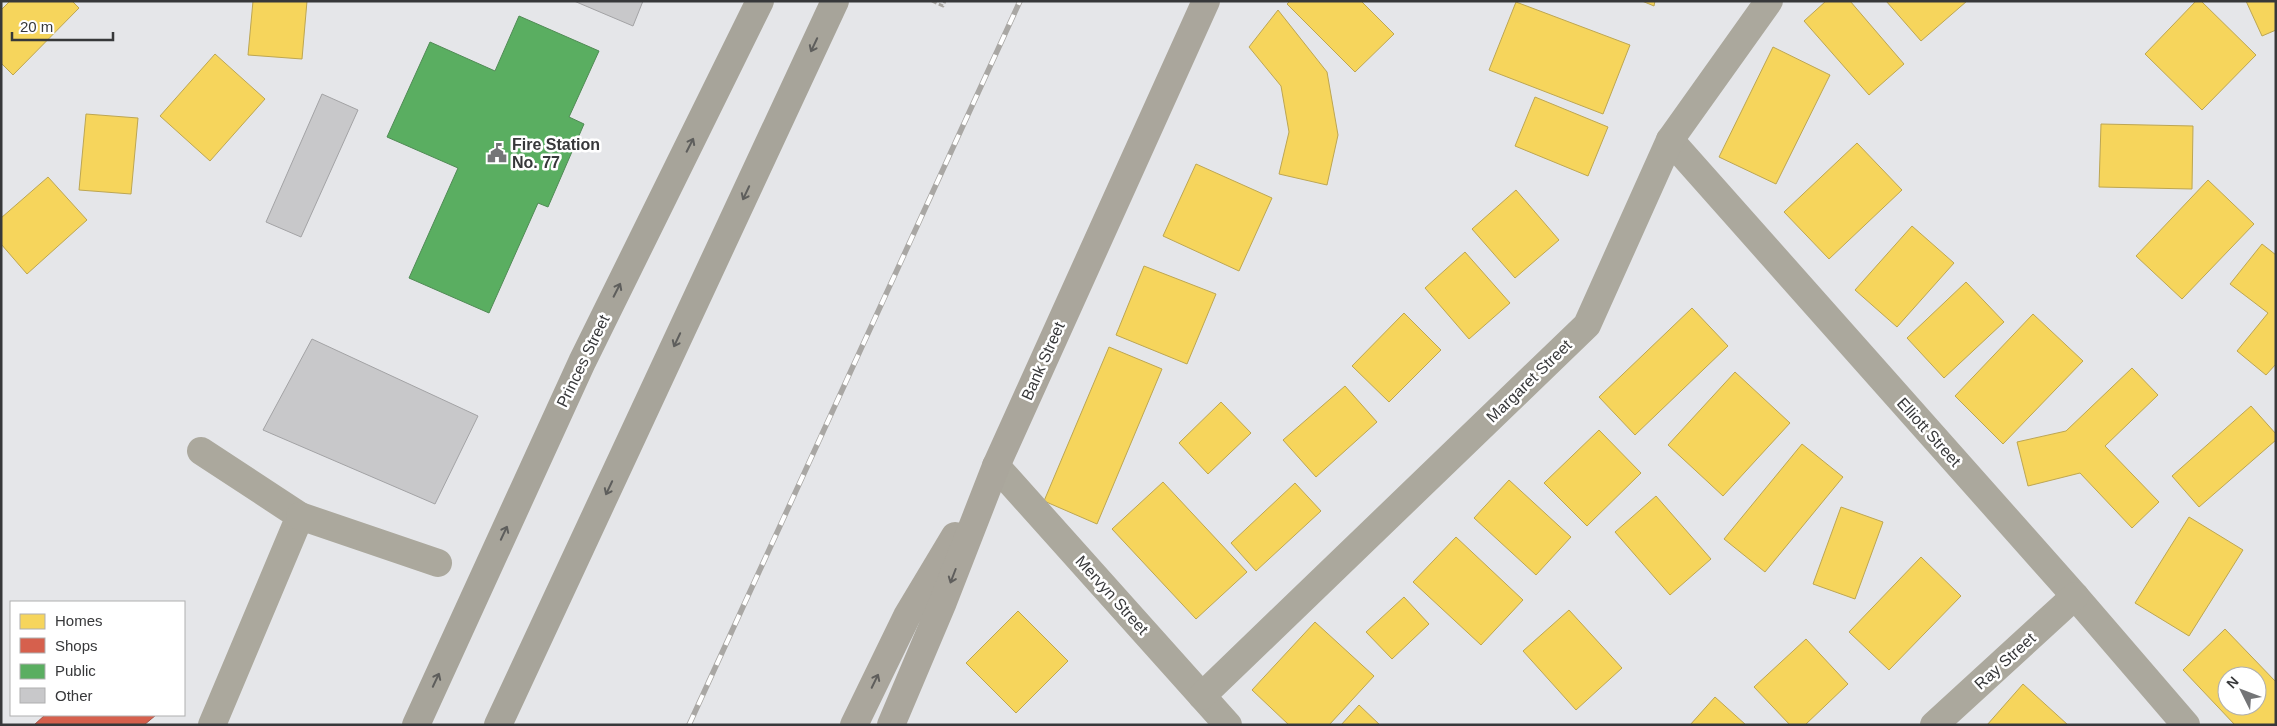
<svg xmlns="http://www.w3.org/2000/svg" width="2277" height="726" font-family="Arial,sans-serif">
<rect width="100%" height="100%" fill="#e5e6e9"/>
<g fill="#f6d55c" stroke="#bda652" fill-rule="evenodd">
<path d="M10,1H72L79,8L13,75L1,63V10Z"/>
<path d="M253,1H307L302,59L248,55Z"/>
<path d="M1290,1H1361L1394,34L1355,72L1287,4Z"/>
<path d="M1642,1H1655L1654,6Z"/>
<path d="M1826,1H1850L1904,64L1869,95L1804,21Z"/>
<path d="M1886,1H1967L1921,41Z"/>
<path d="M2196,1H2201L2256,55L2202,110L2145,54Z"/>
<path d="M2246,1H2276V30L2262,36Z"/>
<path d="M1516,2L1630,45L1603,114L1489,70Z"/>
<path d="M1278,10L1327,72L1338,135L1327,185L1279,174L1289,132L1281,86L1249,47Z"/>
<path d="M1773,47L1830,75L1776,184L1719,157Z"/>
<path d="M215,54L265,99L210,161L160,116Z"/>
<path d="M1535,97L1608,127L1588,176L1515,146Z"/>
<path d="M86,114L138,118L131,194L79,190Z"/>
<path d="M2101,124L2193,126L2192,189L2099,187Z"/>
<path d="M1857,143L1902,190L1829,259L1784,212Z"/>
<path d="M1196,164L1272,198L1239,271L1163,236Z"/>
<path d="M48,177L87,220L27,274L1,244V218Z"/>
<path d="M2208,180L2254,224L2182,299L2136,256Z"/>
<path d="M1516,190L1559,240L1515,278L1472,229Z"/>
<path d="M1912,226L1954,263L1897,327L1855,290Z"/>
<path d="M2262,244L2276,255V364L2266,375L2237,351L2268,313L2230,284Z"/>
<path d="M1465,252L1510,303L1469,339L1425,288Z"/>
<path d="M1144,266L1216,294L1187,364L1116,335Z"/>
<path d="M1966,282L2004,322L1944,378L1907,338Z"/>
<path d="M1692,308L1728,346L1635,435L1599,397Z"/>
<path d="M1404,313L1441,350L1389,402L1352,366Z"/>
<path d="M2033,314L2083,361L2003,444L1955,396Z"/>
<path d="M1109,347L1162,369L1097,524L1044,501Z"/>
<path d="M2132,368L2158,395L2105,446L2159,502L2132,528L2080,473L2028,486L2017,442L2066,431Z"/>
<path d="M1735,372L1790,423L1723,496L1668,445Z"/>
<path d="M1345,386L1377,422L1316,477L1283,440Z"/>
<path d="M1221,402L1251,433L1208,474L1179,443Z"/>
<path d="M2251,406L2276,434V440L2199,507L2172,476Z"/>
<path d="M1599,430L1641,473L1587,526L1544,483Z"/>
<path d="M1802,444L1843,477L1765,572L1724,539Z"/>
<path d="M1509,480L1571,537L1536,575L1474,518Z"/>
<path d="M1163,482L1247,572L1196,619L1112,529Z"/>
<path d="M1295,483L1321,511L1256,571L1231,543Z"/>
<path d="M1656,496L1711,559L1670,595L1615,532Z"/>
<path d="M1841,507L1883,522L1855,599L1813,584Z"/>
<path d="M2189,517L2243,550L2189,636L2135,603Z"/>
<path d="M1456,537L1523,600L1481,645L1413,582Z"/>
<path d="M1921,557L1961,596L1889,670L1849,632Z"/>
<path d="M1404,597L1429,624L1392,659L1366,632Z"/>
<path d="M1569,610L1622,668L1576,710L1523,651Z"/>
<path d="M1018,611L1068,661L1016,713L966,663Z"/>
<path d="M1315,622L1374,676L1329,725H1289L1252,690Z"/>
<path d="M2225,629L2276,682V725H2235L2183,670ZM2227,676H2257V706H2227Z"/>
<path d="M1806,639L1848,684L1805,725H1790L1754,687Z"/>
<path d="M2023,684L2068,725H1987Z"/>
<path d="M1715,697L1746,725H1690Z"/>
<path d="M1359,705L1380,725H1341Z"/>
</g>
<path fill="#d6604d" stroke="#a65447" d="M45,715H156L144,725H34Z"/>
<path fill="#5aae61" stroke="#508b55" d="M519,16L599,51L569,117L584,124L548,207L538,203L489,313L409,278L458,168L387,137L430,42L495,71Z"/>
<g fill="#c8c8ca" stroke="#a3a3a5">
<path d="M574,1H643L633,26Z"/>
<path d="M322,94L358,110L301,237L266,222Z"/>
<path d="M312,339L478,416L435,504L263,430Z"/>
</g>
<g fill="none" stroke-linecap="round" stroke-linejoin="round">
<path stroke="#a9a7a2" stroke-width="3" stroke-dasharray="5 2.5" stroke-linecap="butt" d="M932,1L943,6L945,1"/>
<g stroke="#aba89d" stroke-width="28">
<path d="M1670,140L2075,596L2186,725"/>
<path d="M201,451L300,516L212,725"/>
<path d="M996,466L1228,725"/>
<path d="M300,516L438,563"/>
<path d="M1202,696L1587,325L1670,140L1769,1"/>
<path d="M1934,725L2075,596"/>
</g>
<g stroke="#aaa69c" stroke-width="28">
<path d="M854,725L907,616L955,536"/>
<path d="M891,725L943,602L996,466L1206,1"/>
</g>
<g stroke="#a7a49a" stroke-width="28">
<path d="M416,725L582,362L760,1"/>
<path d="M498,725L835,1"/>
</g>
<defs>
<path id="rail" d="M689,725L1020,1"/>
</defs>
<use href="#rail" stroke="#a9a7a4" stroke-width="5.5"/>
<use href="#rail" stroke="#fff" stroke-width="4" stroke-dasharray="11" stroke-linecap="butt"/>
</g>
<defs><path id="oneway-shaft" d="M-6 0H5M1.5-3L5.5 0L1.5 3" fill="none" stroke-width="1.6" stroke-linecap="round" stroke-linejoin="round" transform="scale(1.25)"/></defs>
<g stroke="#5e5e5c">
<use href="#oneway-shaft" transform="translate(814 45) rotate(115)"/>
<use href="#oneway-shaft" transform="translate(690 145) rotate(-63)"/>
<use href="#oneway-shaft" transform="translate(746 193) rotate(115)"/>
<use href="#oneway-shaft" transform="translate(617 290) rotate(-63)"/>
<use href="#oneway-shaft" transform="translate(677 340) rotate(115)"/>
<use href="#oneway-shaft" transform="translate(609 488) rotate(115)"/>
<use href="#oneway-shaft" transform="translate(504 533) rotate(-65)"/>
<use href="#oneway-shaft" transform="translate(436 680) rotate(-65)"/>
</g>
<g stroke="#5f5e5c">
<use href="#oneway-shaft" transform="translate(953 576) rotate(111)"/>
<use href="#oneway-shaft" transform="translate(875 681) rotate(-64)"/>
</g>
<defs>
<symbol id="civic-bare" viewBox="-9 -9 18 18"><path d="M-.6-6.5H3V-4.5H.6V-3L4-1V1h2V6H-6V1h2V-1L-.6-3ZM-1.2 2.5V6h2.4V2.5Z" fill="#747577" stroke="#fff" stroke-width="2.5" paint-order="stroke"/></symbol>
</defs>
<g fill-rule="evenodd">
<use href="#civic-bare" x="483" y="139" width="28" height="28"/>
</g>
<g text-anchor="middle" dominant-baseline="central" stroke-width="5" stroke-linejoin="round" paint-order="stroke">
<g font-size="16" font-weight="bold" fill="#37383a" stroke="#fff" text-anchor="start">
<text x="512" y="144">Fire Station<tspan x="512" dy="18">No. 77</tspan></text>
</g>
<g font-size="16" fill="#37383a" stroke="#fff">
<text transform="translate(583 361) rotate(-64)">Princes Street</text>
<text transform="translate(1043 361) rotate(-66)">Bank Street</text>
<text transform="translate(1529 381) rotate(-44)">Margaret Street</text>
<text transform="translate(1929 432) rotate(48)">Elliott Street</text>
<text transform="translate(1112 595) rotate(48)">Mervyn Street</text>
<text transform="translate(2005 661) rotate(-42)">Ray Street</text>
</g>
</g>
<rect width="2277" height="726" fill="none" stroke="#37383a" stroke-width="5"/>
<rect x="10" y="601" width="175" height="115" fill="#ffffff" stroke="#afafb0"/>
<rect x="20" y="614" width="25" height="15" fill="#f6d55c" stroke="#afafb0"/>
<text x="55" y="626" font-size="15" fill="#37383a">Homes</text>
<rect x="20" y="638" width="25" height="15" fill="#d6604d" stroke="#afafb0"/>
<text x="55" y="651" font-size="15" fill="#37383a">Shops</text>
<rect x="20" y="664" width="25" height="15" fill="#5aae61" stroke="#afafb0"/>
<text x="55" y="676" font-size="15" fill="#37383a">Public</text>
<rect x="20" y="688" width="25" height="15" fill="#c8c8ca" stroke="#afafb0"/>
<text x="55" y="701" font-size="15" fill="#37383a">Other</text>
<g transform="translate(2242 691) rotate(312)"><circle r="24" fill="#ffffff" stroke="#afafb0"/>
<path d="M0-4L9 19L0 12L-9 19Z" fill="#747577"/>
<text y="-8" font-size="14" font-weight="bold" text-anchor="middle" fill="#37383a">N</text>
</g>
<path d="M12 32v8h101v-8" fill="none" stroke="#37383a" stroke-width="2.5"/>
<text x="20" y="32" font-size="15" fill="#37383a" stroke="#ffffff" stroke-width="4" paint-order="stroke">20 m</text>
</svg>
